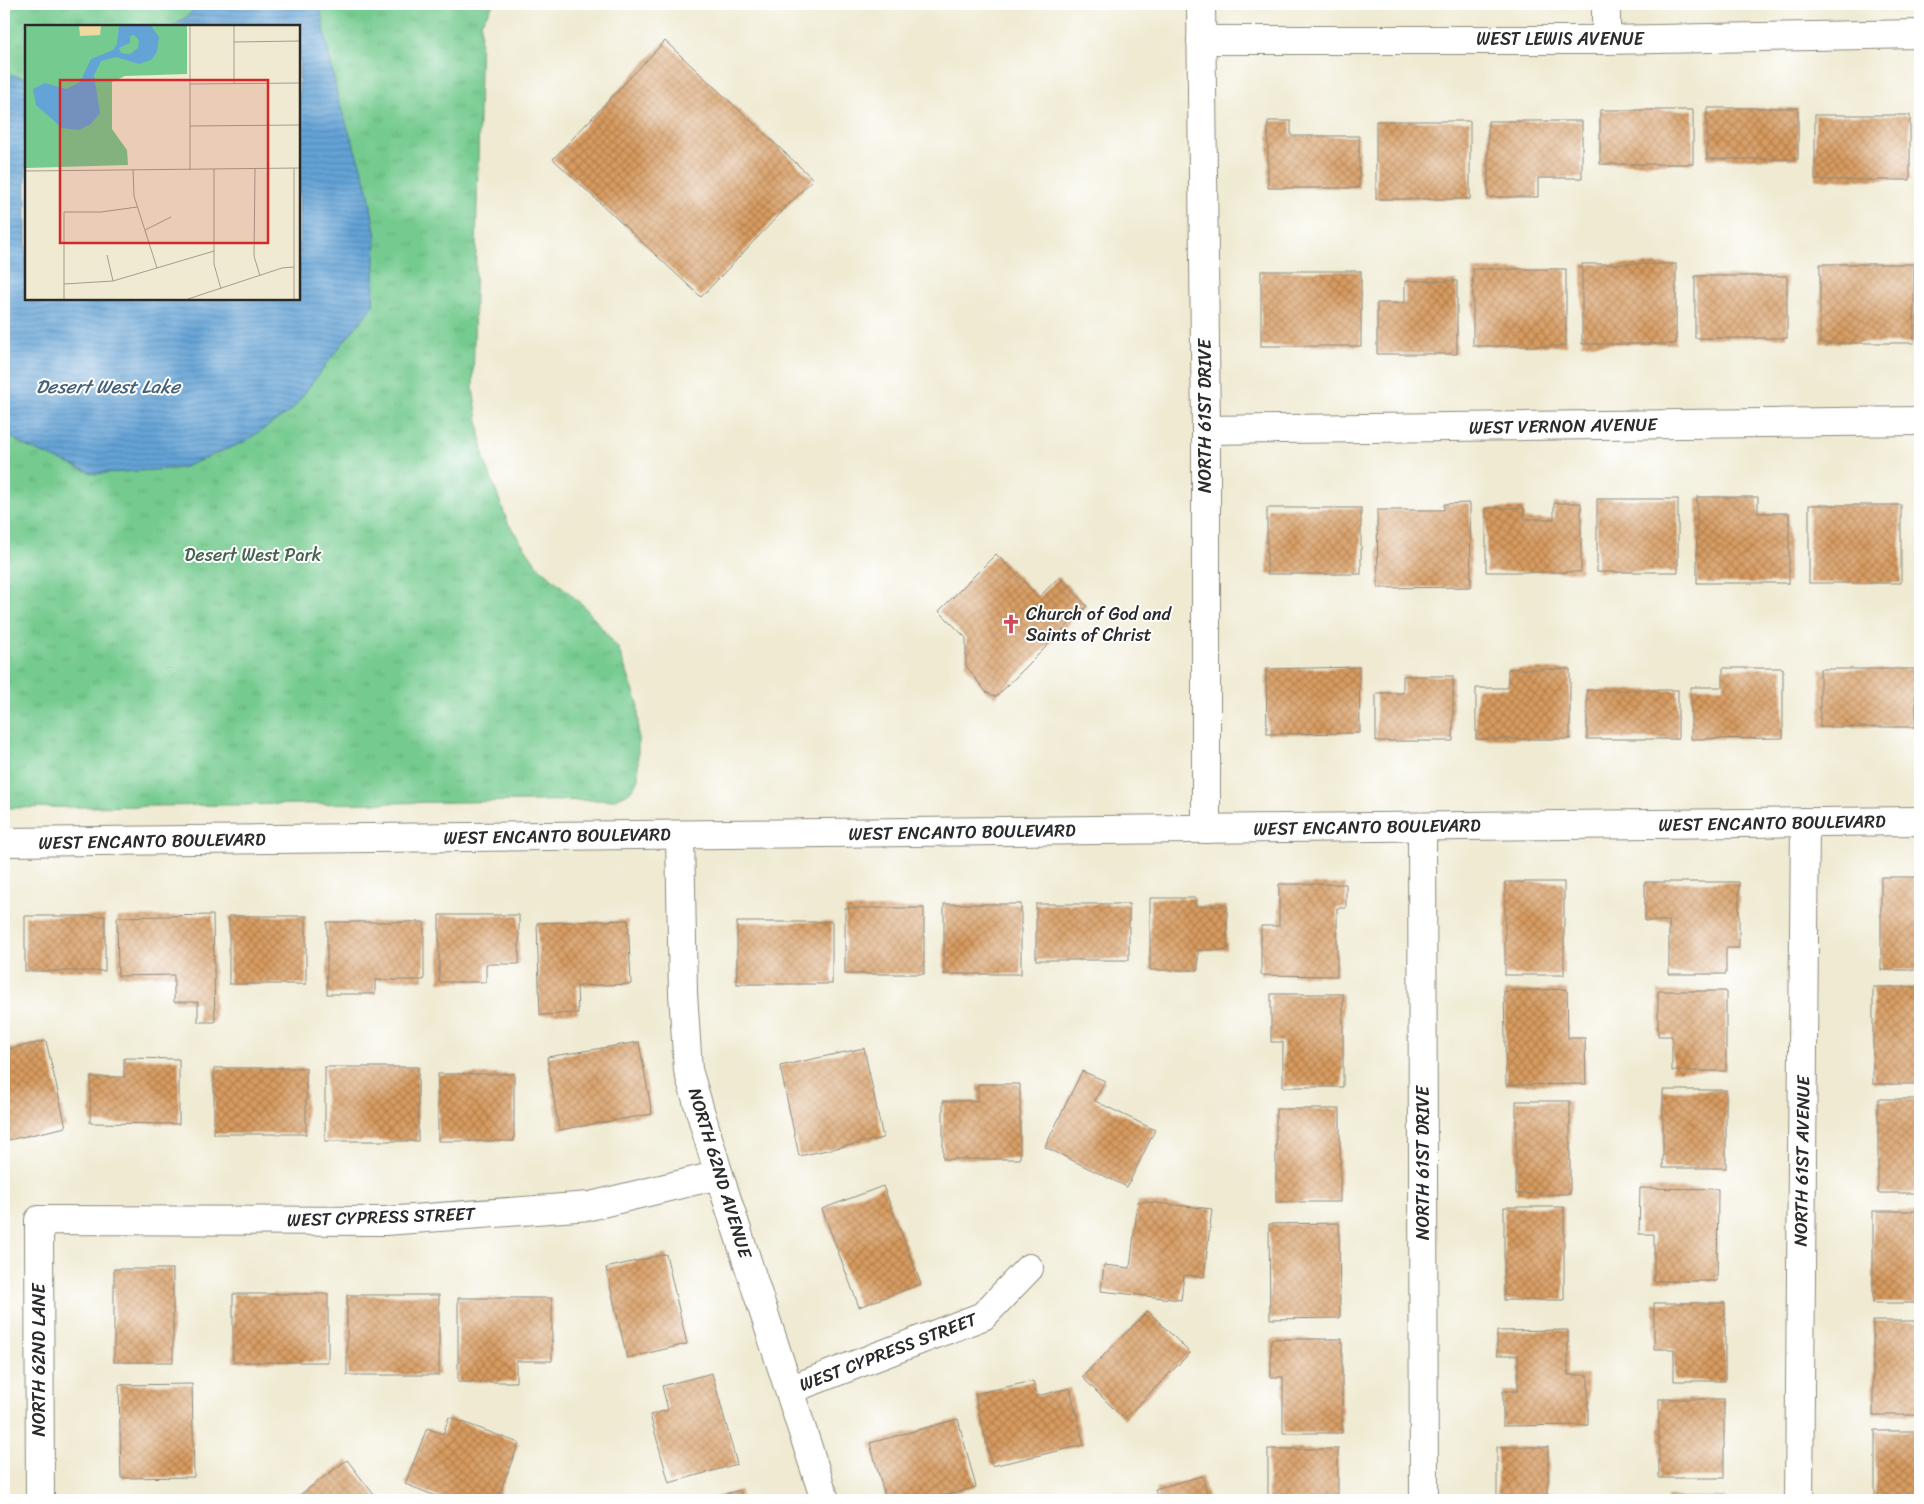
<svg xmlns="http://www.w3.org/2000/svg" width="1924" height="1504" font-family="Sriracha,sans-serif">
<defs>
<pattern id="grass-tufts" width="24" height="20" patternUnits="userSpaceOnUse" patternTransform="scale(1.25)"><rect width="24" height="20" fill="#75cb8f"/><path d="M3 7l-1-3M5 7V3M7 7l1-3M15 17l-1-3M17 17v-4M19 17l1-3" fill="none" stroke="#65ae7c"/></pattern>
<pattern id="water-rules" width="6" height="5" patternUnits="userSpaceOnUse" patternTransform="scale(1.25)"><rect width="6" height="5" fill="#63a3d6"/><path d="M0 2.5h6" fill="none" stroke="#5285ae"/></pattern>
<pattern id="building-cross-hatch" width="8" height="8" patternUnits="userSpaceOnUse" patternTransform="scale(1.25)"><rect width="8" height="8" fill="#d89b60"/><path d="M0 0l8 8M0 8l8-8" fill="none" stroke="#af7f4f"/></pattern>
</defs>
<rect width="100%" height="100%" fill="#fff"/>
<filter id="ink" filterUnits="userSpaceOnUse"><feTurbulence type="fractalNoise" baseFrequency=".02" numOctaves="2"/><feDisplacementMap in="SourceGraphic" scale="10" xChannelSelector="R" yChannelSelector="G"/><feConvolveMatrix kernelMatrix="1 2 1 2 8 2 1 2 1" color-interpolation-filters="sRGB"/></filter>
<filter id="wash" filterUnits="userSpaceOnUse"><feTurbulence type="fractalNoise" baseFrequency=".0096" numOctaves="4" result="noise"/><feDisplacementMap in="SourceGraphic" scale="20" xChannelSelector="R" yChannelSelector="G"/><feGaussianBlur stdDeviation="1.12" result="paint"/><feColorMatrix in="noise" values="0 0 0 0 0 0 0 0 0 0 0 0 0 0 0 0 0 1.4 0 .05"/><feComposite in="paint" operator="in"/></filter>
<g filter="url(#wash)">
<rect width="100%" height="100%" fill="#efead1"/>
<path fill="url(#grass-tufts)" stroke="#507b5d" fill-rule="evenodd" d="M4,4H494L481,23L473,388L484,459L508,523L537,565L583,605L618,648L638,703V778C634,792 625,796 611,800L4,808ZM26,26H299V299H26Z"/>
<path fill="url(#water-rules)" stroke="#476780" d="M198,4H319L338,99L368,188L376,238L373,306L330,359L292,410L244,442L182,468L94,474L27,447L4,433V73L26,78V299H299V26H173L188,16Z"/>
<g id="blocks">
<g fill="url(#building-cross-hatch)">
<path d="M665,41L813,179L701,297L553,159Z"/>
<rect x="1707" y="108" width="91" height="51"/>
<rect x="1600" y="110" width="93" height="54"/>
<rect x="1815" y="115" width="95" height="65"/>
<path d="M1268,121H1291V136H1359V188H1268Z"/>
<rect x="1376" y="121" width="94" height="78"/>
<path d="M1488,121H1582V178H1538V197H1488Z"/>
<rect x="1582" y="264" width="94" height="80"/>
<rect x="1820" y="264" width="94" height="79"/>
<rect x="1473" y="269" width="93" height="77"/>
<rect x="1261" y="271" width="100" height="75"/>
<rect x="1695" y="276" width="92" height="62"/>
<path d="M1405,281H1457V354H1377V303H1405Z"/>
<path d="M1697,497H1758V513H1789V583H1697Z"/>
<rect x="1597" y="499" width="81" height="73"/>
<path d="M1470,503L1471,587L1378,588L1377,510H1444V504Z"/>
<path d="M1554,503H1581V572H1486V508H1524V519H1554Z"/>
<rect x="1809" y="505" width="92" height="78"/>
<rect x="1267" y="508" width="94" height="66"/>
<path d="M996,554L1039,597L1059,577L1087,606L996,697L986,692L966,666V638L939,611Z"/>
<path d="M1359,667L1360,733L1267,734L1266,669Z"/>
<path d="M1723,668H1783V738L1691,739V687H1723Z"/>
<path d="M1508,669H1570V739H1476V688H1508Z"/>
<rect x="1820" y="669" width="96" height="58"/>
<path d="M1403,676H1453V741H1376V693H1403Z"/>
<rect x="1587" y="690" width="91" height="49"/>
<rect x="1881" y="877" width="39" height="93"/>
<rect x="1505" y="882" width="59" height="93"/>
<path d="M1645,882H1739V948H1726V974H1669V921H1645Z"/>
<path d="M1279,884H1346V908H1337V976L1261,975V926H1279Z"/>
<path d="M1150,898H1195V906H1227V950H1198V970H1150Z"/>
<rect x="944" y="904" width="77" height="70"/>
<rect x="1036" y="904" width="93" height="56"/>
<rect x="845" y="908" width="79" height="66"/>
<path d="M213,915L215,1022H198V1002H174V975L118,976L117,917Z"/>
<path d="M439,915H519V964H486V982H439Z"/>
<rect x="25" y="916" width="80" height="55"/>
<rect x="229" y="916" width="77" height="68"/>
<path d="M628,920L631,984L577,986L578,1013L540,1015L537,923Z"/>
<path d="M327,922H424V980H375V994H327Z"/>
<rect x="737" y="922" width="95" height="62"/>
<rect x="1873" y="987" width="47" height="97"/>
<path d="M1567,989L1568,1038H1585L1586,1084L1506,1085L1504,991Z"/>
<path d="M1658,991H1726V1071H1672V1036H1658Z"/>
<path d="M1271,994H1343V1087H1283V1042H1271Z"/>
<path d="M46,1041L66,1127L4,1141V1050Z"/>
<path d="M639,1042L652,1114L559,1130L547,1057Z"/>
<path d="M864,1048L883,1138L799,1156L780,1066Z"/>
<path d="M124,1058L179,1059V1124L90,1123L91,1077H124Z"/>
<rect x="325" y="1067" width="93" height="74"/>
<rect x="214" y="1068" width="92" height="66"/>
<path d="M1082,1071L1105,1081L1095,1101L1155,1130L1127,1187L1045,1147Z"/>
<rect x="438" y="1074" width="76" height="67"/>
<path d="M978,1084H1020V1159H943V1101H978Z"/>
<rect x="1663" y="1090" width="63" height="78"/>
<rect x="1878" y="1099" width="42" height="94"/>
<rect x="1516" y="1101" width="54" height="93"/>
<rect x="1276" y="1109" width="64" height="93"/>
<path d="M883,1186L921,1284L859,1307L822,1209Z"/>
<path d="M1640,1188L1718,1189L1717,1281H1654V1234H1639Z"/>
<path d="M1138,1201L1212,1209L1204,1277L1184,1275L1181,1300L1101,1291L1104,1265L1130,1268Z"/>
<rect x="1504" y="1207" width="60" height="93"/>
<rect x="1873" y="1211" width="47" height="92"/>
<path d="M1339,1223L1340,1318L1270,1319L1269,1224Z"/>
<path d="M666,1254L687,1344L627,1358L606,1268Z"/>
<rect x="114" y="1269" width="59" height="93"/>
<rect x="233" y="1294" width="95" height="68"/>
<rect x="347" y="1295" width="92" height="80"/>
<path d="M458,1298H552V1361H516V1382H458Z"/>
<path d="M1654,1303H1725V1381H1674V1349H1654Z"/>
<path d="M1148,1311L1190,1353L1124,1419L1082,1377Z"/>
<rect x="1873" y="1321" width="47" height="94"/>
<path d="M1568,1330V1375H1588V1425L1503,1426V1391H1518V1355H1497V1331Z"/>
<path d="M1271,1339H1342V1433H1283V1377H1271Z"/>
<path d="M712,1373L737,1464L669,1483L650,1415L668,1410L662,1386Z"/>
<path d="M1033,1381L1037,1396L1070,1388L1084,1445L992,1466L975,1394Z"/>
<path d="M192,1384L194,1477L121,1478L119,1385Z"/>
<rect x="1659" y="1399" width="65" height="79"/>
<path d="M449,1417L519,1443L497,1500H446L405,1484L427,1428L443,1434Z"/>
<path d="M958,1419L976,1487L929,1500H886L870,1443Z"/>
<rect x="1875" y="1431" width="45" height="69"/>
<rect x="1497" y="1447" width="51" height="53"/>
<rect x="1268" y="1449" width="70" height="51"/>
<path d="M347,1460L378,1500H293Z"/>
<path d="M1202,1476L1209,1500H1158L1155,1489Z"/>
<path d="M740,1490L742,1500H704Z"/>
<rect x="1667" y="1497" width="58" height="3"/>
</g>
</g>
</g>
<g filter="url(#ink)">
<use href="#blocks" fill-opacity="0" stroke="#8d8a7e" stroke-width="1"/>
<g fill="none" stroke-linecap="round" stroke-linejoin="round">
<defs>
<g id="minor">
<path d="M1201,4L1206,430V829"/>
<path d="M1606,4V40"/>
<path d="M1201,40H1606L1920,34"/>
<path d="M1206,430L1920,421"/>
<path d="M1422,827L1424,1500"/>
<path d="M680,835L683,993L688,1070L719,1175L825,1500"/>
<path d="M4,842L1920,821"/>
<path d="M789,1390L983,1316L1029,1268"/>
<path d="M40,1500L39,1220L385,1221L590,1206L719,1175"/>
<path d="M1799,1500L1805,822"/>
</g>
</defs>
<use href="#minor" stroke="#8d8a7e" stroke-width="30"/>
<use href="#minor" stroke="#fff" stroke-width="28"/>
</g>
</g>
<defs>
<symbol id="church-bare" viewBox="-9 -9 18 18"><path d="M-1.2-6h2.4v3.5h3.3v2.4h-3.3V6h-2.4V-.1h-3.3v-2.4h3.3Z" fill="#d1495b" stroke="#fff" stroke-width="2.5" paint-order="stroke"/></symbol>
</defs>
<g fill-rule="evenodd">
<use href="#church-bare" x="997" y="610" width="28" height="28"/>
</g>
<g text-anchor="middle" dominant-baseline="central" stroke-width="4" stroke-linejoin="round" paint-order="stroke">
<g font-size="18" fill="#2b2b2b" stroke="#fff">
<text x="1560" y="39">WEST LEWIS AVENUE</text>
<text transform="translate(1205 416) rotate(-90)">NORTH 61ST DRIVE</text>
<text transform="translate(1563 426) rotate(-1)">WEST VERNON AVENUE</text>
<text transform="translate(1772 823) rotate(-1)">WEST ENCANTO BOULEVARD</text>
<text transform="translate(1367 827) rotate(-1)">WEST ENCANTO BOULEVARD</text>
<text transform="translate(962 832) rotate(-1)">WEST ENCANTO BOULEVARD</text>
<text transform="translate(557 836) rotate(-1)">WEST ENCANTO BOULEVARD</text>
<text transform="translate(152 841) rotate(-1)">WEST ENCANTO BOULEVARD</text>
<text transform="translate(1802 1161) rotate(-89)">NORTH 61ST AVENUE</text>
<text transform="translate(1423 1163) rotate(-90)">NORTH 61ST DRIVE</text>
<text transform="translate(720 1173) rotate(73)">NORTH 62ND AVENUE</text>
<text transform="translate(381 1217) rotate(-2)">WEST CYPRESS STREET</text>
<text transform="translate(888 1352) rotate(-21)">WEST CYPRESS STREET</text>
<text transform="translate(39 1360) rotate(-90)">NORTH 62ND LANE</text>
</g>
<g font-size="18" fill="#45634e" stroke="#fff">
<text x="253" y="555">Desert West Park</text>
</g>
<g font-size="18" fill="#2b2b2b" stroke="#fff" text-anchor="start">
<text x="1026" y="614">Church of God and<tspan x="1026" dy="21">Saints of Christ</tspan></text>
</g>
<g font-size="19" font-style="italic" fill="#446178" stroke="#fff">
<text x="108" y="386">Desert West Lake</text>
</g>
</g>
<g transform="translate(25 25)">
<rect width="275" height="275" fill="#efead1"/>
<path d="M0,1H162V49L100,51L87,57V104L102,125L103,140L0,143Z" fill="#75cb8f"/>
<path d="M54,1H76L75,10L55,11Z" fill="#eeda9e"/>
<path d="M94,1H126L134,12L132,27L126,35L114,39L91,32L76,36L69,50L75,88L66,99L54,105L37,103L11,80L8,64L20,58L41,64L55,57L66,34L88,25L92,19ZM109,10L114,15L113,23L105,29L96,28L94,23L105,18V11Z" fill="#63a3d6" fill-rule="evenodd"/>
<path fill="none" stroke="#a19e8f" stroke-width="1" d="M165,1V145M209,1V59M209,17L275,16M165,59L275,58M165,101L275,100M269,143V274M189,144V239L196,264M230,144L229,231L235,251M108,145L109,171L132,243M0,146L275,143M120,205L146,192M82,230L88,256M39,259L88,256L189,226M39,274V187H76L112,182M163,274L257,243L269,242"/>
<path fill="#d62828" fill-opacity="0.15" stroke="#d62828" stroke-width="2.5" d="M35,55H243V218H35Z"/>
<rect width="275" height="275" fill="none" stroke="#2b2b2b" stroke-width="2.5"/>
</g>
<rect width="1924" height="1504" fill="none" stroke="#fff" stroke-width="20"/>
</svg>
